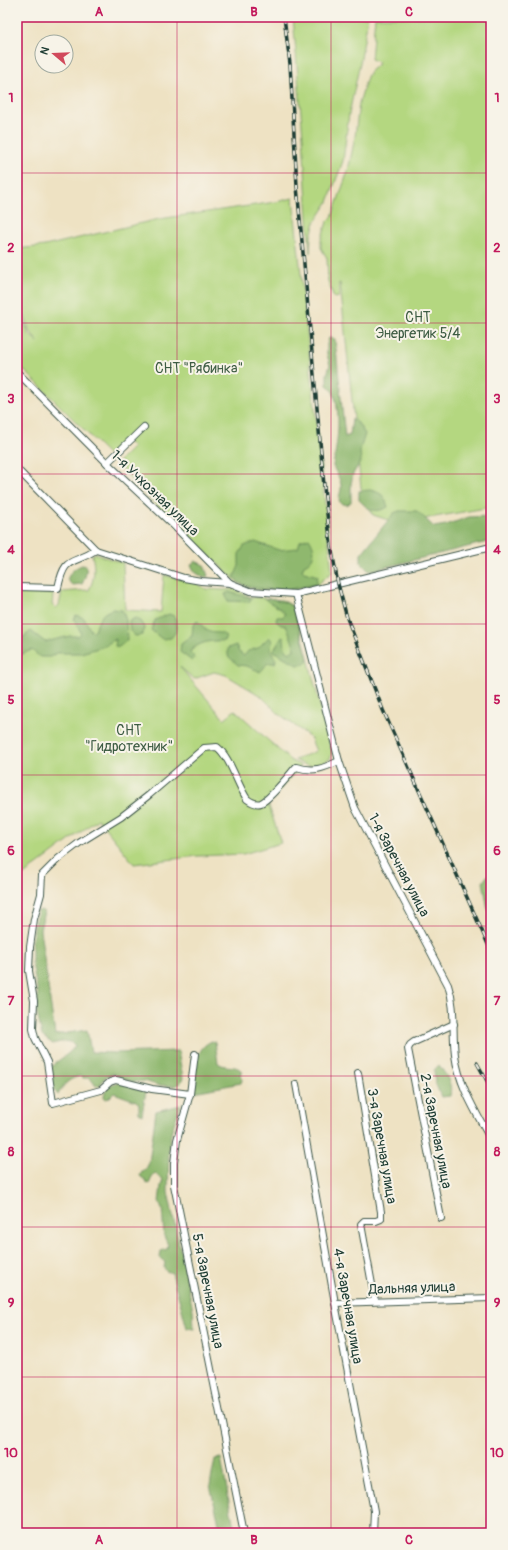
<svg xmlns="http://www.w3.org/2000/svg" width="508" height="1550" font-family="Pangolin,sans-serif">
<rect width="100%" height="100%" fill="#f7f3e8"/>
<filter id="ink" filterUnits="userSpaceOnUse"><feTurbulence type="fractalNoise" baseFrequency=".025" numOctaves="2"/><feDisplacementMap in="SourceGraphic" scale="8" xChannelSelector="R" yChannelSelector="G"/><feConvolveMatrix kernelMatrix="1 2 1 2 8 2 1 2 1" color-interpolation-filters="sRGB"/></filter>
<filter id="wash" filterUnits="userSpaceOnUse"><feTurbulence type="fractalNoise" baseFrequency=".012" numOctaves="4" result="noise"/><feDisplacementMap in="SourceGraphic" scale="16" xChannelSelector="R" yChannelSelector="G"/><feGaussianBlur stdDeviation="0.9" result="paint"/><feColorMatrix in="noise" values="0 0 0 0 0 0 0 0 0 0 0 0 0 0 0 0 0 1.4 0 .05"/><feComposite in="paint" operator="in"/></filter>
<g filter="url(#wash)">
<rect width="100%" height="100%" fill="#eee2c3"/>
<g fill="#b4d780" stroke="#6a8a5a">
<path d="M293,17H368L361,58L349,114L343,161L328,202L315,222L311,236L310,253L303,137Z"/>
<path d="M375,17H491V507L412,521H391L373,515L361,488L340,283H339V297L334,298L328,281L327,258L321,248V240L327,222L332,217L348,171L355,137L359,103L367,77L370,71L376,66L379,62L371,59Z"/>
<path d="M293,198L332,572L317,585L286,592L257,590L238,583L136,485L120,466L119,461L133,447L125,439L109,455L17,363V304L29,334L38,342L29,330L17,292V249L45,246L159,219L276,202Z"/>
<path d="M96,553L101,556L123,563L125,610L161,612L164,575L196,583L206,589L223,590L234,589L251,597L282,600L291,605L296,611L332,753L330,759C315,766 310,769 295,760L316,751L310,737L278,713L261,696L226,675L214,672L194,679L180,667L224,719L235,710L290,760L301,766L268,803L281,843L243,854L198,856L134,864L98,819L17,880V592L53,594L52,605L56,608L59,605L62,592L89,590C95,578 95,568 92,555Z"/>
<path d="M17,1006L21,1061L17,1062Z"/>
</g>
<g fill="#8fb86e" stroke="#577a51">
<path d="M329,338L335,339L345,437L350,435L352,419L358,423L365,434L360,450L361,461L353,474L351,484V502L347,505L340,503C338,497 340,495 341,489C342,481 336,473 333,466C337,445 342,413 333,392C332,389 329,387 327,385V374L330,365L327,354V344Z"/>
<path d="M370,490C382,493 384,495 388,507C374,514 369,510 359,500V491Z"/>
<path d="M399,511H417L434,527L446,525L469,517L491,516V541L369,571L361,563V554L394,513Z"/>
<path d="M309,538C316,548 316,560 304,565L302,570L304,572L318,576L316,584L287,590H274L250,587L241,584L234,577L239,566V554L244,546L255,542L279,550L298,548L300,541Z"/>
<path d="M195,561L204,565L208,576L204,578L195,572L191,565Z"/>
<path d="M82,565L86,566C87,573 85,578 82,584L72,585L67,580C70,572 74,568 82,565Z"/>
<path d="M229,592L251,598L250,602L228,601L225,594Z"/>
<path d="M269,598L287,603L293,608L308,658L305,664L298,665L273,651L282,637L284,638L285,648L289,653L295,649L289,632L286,626L281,625L276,621L277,617H283L285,614C280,606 271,605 265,599Z"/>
<path d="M113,609L122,610L126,620L127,640L119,647L115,646L116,639L102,647L81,653H57L50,657H40L32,650L17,656V642L31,631L45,642L70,636H78L81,633L74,619L76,615L84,618L91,631L94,632C99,620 100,613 113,609Z"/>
<path d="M169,614L174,616C178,628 179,628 171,638L162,639L151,630L155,620Z"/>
<path d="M135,618L140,621L145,629L142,635L135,636L130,631L129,621Z"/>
<path d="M197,621C202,624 204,630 210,632C217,634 219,631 226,636L224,641C213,640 197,642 190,652L193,655L194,659L192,661L180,652L181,644L192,636L193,625Z"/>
<path d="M269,637L272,640L271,651L276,660L275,663C263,662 267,667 260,672L247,666L238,665L228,656V648L236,645L239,652L244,656L248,651L258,648Z"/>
<path d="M491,874V913L488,909L483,882L487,876Z"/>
<path d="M41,910L44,912L40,930L55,1035L87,1030L91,1052L114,1053L178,1051L183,1078L180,1084L173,1086L157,1085L144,1081L134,1082L121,1078L115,1074H112L105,1077L100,1085L96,1086L90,1078H83L81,1076C70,1078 63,1084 58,1095C52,1089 50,1074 52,1066C59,1059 72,1053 75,1045C68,1039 60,1042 53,1044L42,1036L37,1013L38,994L32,963V938L38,911Z"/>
<path d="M212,1041L215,1042L218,1063C226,1069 234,1064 241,1070L242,1080L241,1083L194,1092C196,1075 192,1049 212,1041Z"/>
<path d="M439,1065C446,1075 453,1084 450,1096L441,1097L435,1082L434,1070Z"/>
<path d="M116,1083H121L146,1091L142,1115L139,1113V1104L136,1101L114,1093L109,1098L106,1099L104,1097C104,1090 109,1085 116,1083Z"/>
<path d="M181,1105L172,1129L169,1145L168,1192L193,1310L194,1329L187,1328L172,1273L166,1271L164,1268L165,1262L160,1258L161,1251L167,1249L168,1245L164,1236L162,1208L159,1202L161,1186L163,1180L155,1173L153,1175L149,1184L146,1183L145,1180L140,1176L143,1170L146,1169L149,1163L156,1111Z"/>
<path d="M221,1458L235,1533H221L210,1485L215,1459Z"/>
</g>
</g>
<g filter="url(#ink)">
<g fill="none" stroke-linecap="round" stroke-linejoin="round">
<defs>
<g id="minor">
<path d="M17,372L107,463L171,523L230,583L250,591L296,594L491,547"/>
<path d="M107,463L144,427"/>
<path d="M17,469L96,550L184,578L201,581L230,583"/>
<path d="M17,587L58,588C65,554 72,566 96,550"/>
<path d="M296,594L339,761L355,808L448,985C456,1008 452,1031 455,1055C459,1086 476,1112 491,1140"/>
<path d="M195,1054L190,1094L177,1140L174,1163V1185L244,1533"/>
<path d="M358,1073L381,1212V1219L376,1221H364L361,1224L375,1301"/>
<path d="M296,1084L335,1303L374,1511L373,1533"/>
<path d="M190,1094L152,1089L116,1080L110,1082L101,1090L53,1103L47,1062L35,1038L33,1029L34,1001L29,971L30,947L34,919L41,894L42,875L58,859L79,843L121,817L149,795L204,748L217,747C230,757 237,784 247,799C251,802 256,805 261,803C270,799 289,775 296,767C314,772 322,769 339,761"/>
<path d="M441,1218L408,1049L410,1045L414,1042L454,1024"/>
<path d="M335,1303L491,1298"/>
</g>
</defs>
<use href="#minor" stroke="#3e5649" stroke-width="8"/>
<use href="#minor" stroke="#fff" stroke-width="6"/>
<defs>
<g id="rail">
<path d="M284,17L290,64L297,186L325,497L331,546L338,584L347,618L383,710L491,951"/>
<path d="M477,1063L491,1088"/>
</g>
</defs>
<use href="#rail" stroke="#1f3d34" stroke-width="3.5"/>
<use href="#rail" stroke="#f7f3e8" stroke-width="2" stroke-dasharray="6" stroke-linecap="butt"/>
</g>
</g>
<path fill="none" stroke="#c2185b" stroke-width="1" stroke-opacity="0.55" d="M177,17V1533M331,17V1533M17,173H491M17,323H491M17,474H491M17,624H491M17,775H491M17,926H491M17,1076H491M17,1227H491M17,1377H491"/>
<g text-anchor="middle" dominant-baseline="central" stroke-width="4" stroke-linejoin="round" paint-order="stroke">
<g font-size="14" fill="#3d5c43" stroke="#f7f3e8">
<text x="418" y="317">СНТ<tspan x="418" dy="16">Энергетик 5/4</tspan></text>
<text x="199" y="368">СНТ "Рябинка"</text>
<text x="129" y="730">СНТ<tspan x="129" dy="16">"Гидротехник"</tspan></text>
</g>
<g font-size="14" fill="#1f3d34" stroke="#f7f3e8">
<text transform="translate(155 493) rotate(44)">1-я Учхозная улица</text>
<text transform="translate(399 865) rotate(62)">1-я Заречная улица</text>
<text transform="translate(436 1131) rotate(79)">2-я Заречная улица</text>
<text transform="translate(382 1146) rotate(80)">3-я Заречная улица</text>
<text transform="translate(412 1288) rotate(-2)">Дальняя улица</text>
<text transform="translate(208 1291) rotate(79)">5-я Заречная улица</text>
<text transform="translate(348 1306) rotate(80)">4-я Заречная улица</text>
</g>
</g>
<rect width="508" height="1550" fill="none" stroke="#f7f3e8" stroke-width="44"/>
<g transform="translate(54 54) rotate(289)"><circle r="19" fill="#f7f3e8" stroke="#a1aaa0"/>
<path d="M0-3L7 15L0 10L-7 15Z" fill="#d1495b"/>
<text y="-6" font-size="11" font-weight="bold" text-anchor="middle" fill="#1f3d34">N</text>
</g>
<rect x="22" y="22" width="464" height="1506" fill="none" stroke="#c2185b" stroke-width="1.5"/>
<g font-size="13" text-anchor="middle" font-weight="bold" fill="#c2185b">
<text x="99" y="16">A</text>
<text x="254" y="16">B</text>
<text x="409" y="16">C</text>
<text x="11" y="102">1</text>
<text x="497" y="102">1</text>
<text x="11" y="252">2</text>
<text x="497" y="252">2</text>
<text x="11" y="403">3</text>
<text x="497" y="403">3</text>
<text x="11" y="554">4</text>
<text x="497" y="554">4</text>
<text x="11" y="704">5</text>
<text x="497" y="704">5</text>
<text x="11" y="855">6</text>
<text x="497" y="855">6</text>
<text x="11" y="1005">7</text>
<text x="497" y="1005">7</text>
<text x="11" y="1156">8</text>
<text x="497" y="1156">8</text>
<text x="11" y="1307">9</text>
<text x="497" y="1307">9</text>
<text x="11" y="1457">10</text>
<text x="497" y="1457">10</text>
<text x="99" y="1544">A</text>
<text x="254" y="1544">B</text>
<text x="409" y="1544">C</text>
</g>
</svg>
